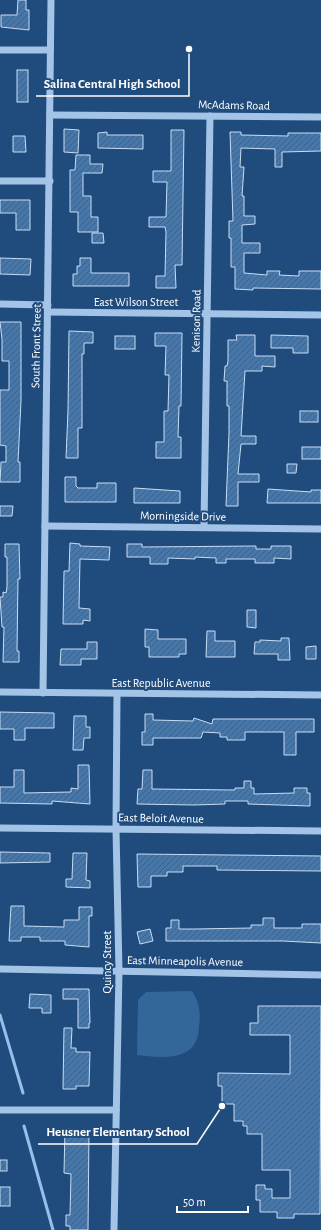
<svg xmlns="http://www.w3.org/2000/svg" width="321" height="1230" font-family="'Alegreya Sans',sans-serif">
<defs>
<pattern id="building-hatch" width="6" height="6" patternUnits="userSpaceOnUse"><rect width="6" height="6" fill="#4876a7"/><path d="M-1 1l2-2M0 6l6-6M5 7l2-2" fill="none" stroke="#4a5f75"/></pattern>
</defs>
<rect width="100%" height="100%" fill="#204c7d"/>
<path fill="#33669b" d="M192,991C199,1002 201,1012 199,1026C199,1030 198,1037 196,1041C187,1062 155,1057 137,1055L138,1000L146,992Z"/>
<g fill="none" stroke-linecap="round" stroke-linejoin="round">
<g stroke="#97bfe8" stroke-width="3">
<path d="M0,1015L23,1093"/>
<path d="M24,1126L53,1230"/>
</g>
</g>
<g fill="url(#building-hatch)" stroke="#c7ddf5">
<path d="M18,0H26V10H29V30L1,27V15H17Z"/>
<rect x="17" y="70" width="11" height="32"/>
<path d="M64,129L79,130L78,153L64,152Z"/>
<path d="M171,130H184L182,265H175L176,288H156V276H165L166,232L165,227H149V217H166L167,182H153V171H171Z"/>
<path d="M107,132V135H143V149L98,148V133Z"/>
<path d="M230,132H241V135L288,136V133H321V151L282,152V167H275V149L241,148L240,167H244L242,196H244V216H255V224L242,225V243H260V253H244V273L267,275V271H280L279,275L299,276V271H321V289L253,288V290L235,289V267H231V238H229V221H233Z"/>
<path d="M13,136H25L26,152H13Z"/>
<path d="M76,155H90V164H103L102,173H83V196H91V217H98V232H78V212H70V170H75Z"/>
<path d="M0,200H30V230H16V213H0Z"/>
<path d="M92,233H103L104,243H92Z"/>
<path d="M0,258L31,259L30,275L0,274Z"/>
<path d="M80,258H91V273H129V286H73V274H77V266H80Z"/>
<path d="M0,322H21V401L18,462H20V482H0L1,462H6V446L0,445V390H9V361H2V339Z"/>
<path d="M69,331L93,332V343H84V354H82V428H78V458H66L68,410Z"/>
<path d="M155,333H182L181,406H179L178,437H181V458H156V442H164V411H168L169,375H165L166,346H155Z"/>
<path d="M236,335H255V356H275V367L262,366V371H245L241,436H256V444H241L238,474H259V482H238V506H226L229,433V406H227V381H224L225,366H227L228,361V340H237Z"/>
<path d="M271,335L308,336V353H293V348H271Z"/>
<rect x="115" y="336" width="20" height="13"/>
<rect x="300" y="411" width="18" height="11"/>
<rect x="302" y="447" width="19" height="12"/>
<path d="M287,464H297L296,473H287Z"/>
<path d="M65,477H76V486L78,488H97V483H116V502H65Z"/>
<path d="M134,488L180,491V503H134Z"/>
<path d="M268,489L311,492V490H321V503H267Z"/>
<path d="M0,506H13L12,516H0Z"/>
<path d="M70,543L80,544V546L110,547L109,560L80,559L79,608L90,609V621L83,620V624H63L64,571H69Z"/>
<path d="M5,544H19L20,579H18L17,651H19V662H3L4,627H2L0,597H3V592L6,593L7,587V557H5Z"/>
<path d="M127,544H142V547L256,546V549H271V546H291V559L274,558V563H255V559H226V563H216V558L195,557V559L168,558V564H150V557H127Z"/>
<path d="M247,610H256V628L247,627Z"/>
<path d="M145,629L158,630V639H186V654H179V657H149V647H145Z"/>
<path d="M207,631H215V641H235V657H206Z"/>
<path d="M281,638H289L290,660H278V654H254L255,642H260V640L281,641Z"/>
<path d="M87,642H97V659H81V665H60L61,649H87Z"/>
<path d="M316,646V659H306V647Z"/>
<path d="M0,712L54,713V728H25V740H14V729H0Z"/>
<path d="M145,714H153V720L193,721L194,718L212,724L213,719H314V732H296V755H284V732H245V740H227V737H220V733L203,732L201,738H153V745H142V732H145Z"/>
<path d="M74,716H86V727H90V738H84L83,750H73Z"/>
<path d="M78,765H89L90,804L52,801V804L0,803V787H14V770H24V793L71,792V788L78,789Z"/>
<path d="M143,770H152V789L235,790V788H244V781H251V788H254V794L294,793V788H307V793H310V806L248,804V801H225V804L194,805L137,804L138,789H142Z"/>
<path d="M0,852L50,853V862L0,863Z"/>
<path d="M73,853H87L86,880L90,881V888L66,887V879H72Z"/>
<path d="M137,854L321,856V871L217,870V866H183V872H167V876H151V887H138Z"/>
<path d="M11,906H24V926L64,927V920H79V907H92V916H89V947L65,945V941H40V937H21V941H9Z"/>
<path d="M263,918H274V928H302V924H321V943L283,941H166V928H171V920H179V929H195L251,928V925H263Z"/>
<path d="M150,929L153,941L140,944L137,932Z"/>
<path d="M63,989H89L90,1023H89V1028H78V999H63Z"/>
<path d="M30,994L51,995V1013H42V1008H29Z"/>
<path d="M258,1006H321L320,1214H294V1218H277V1212H260V1200H256V1185H265V1189H272V1198H290V1170H262V1134H247V1126H243V1121H234V1104H222V1086H218V1073L290,1074V1035H250V1023H258Z"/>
<path d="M64,1028H72L71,1048H76V1052H90L89,1086H76V1089H63Z"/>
<path d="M65,1129L89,1130L88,1230H70V1226H66V1215H70L71,1174L64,1173Z"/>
<rect x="0" y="1160" width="7" height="11"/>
<rect x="0" y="1187" width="10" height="19"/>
</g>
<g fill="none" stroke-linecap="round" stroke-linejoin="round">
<g stroke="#a3c4e7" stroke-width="7">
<path d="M0,50H50"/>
<path d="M50,115L321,117"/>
<path d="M0,181H50"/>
<path d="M0,304L48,305"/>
<path d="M48,312L321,315"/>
<path d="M45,526L321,529"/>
<path d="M204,527L210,116"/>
<path d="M0,692L321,695"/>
<path d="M43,693L51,0"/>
<path d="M0,828L321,831"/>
<path d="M1,969L321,975"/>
<path d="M0,1110H116"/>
<path d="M114,1230L119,971L116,829L117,694"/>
</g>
</g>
<g text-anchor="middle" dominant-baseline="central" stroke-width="4" stroke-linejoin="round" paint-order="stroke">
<g font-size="12" fill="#fff" stroke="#204c7d">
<text transform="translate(234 105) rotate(1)">McAdams Road</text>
<text x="136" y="302">East Wilson Street</text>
<text transform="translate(196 321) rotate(-89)">Kenison Road</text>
<text transform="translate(36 346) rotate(-89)">South Front Street</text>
<text transform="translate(183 516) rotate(1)">Morningside Drive</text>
<text x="161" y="683">East Republic Avenue</text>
<text transform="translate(161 818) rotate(1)">East Beloit Avenue</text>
<text transform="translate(185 961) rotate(1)">East Minneapolis Avenue</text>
<text transform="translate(107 962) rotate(-90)">Quincy Street</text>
</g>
</g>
<path fill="none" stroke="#fff" stroke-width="1.5" d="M189 49L189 96H36M222 1106L197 1144H38"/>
<g fill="#fff" stroke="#204c7d" stroke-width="1.5">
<circle cx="189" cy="49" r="4"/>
<circle cx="222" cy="1106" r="4"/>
</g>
<g font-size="13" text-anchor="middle" font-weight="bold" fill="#fff" stroke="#204c7d" stroke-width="4" stroke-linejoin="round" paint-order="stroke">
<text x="112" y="88">Salina Central High School</text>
<text x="118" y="1136">Heusner Elementary School</text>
</g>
<path d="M177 1206v6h71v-6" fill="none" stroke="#ffffff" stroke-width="2"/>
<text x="183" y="1206" font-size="12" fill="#ffffff" stroke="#204c7d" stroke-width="3" paint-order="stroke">50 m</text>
</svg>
